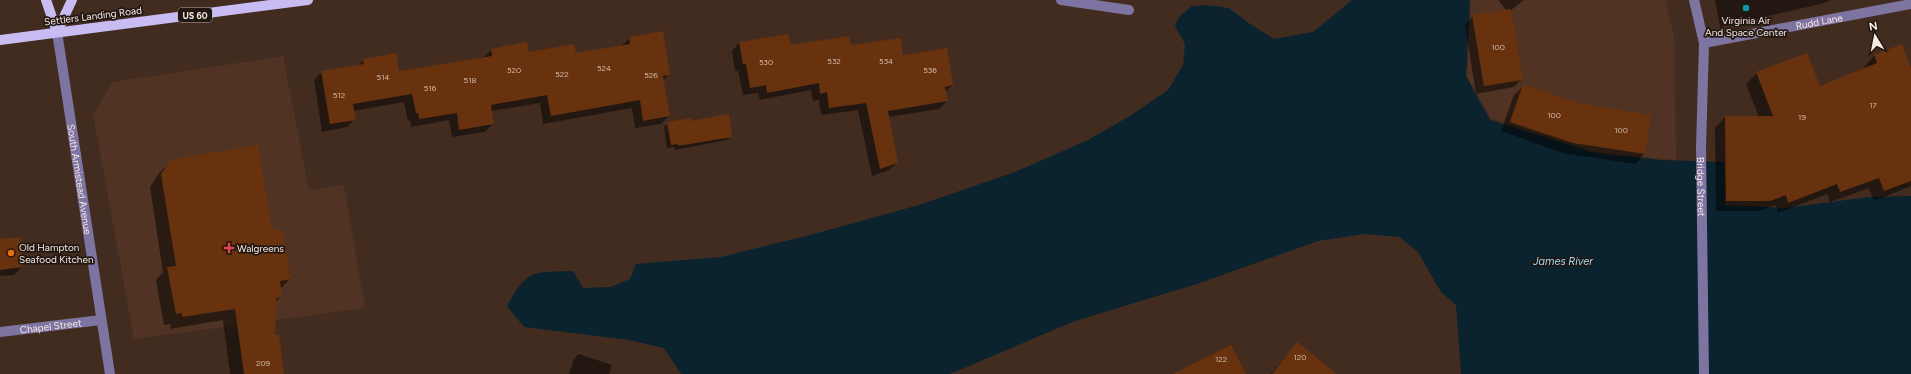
<svg xmlns="http://www.w3.org/2000/svg" width="1911" height="374" font-family="Figtree,sans-serif">
<rect width="100%" height="100%" fill="#422c20"/>
<g fill="#503323">
<path d="M1471,0H1665L1674,36L1676,160L1596,152L1491,118L1467,77Z"/>
<path d="M283,56L309,190L344,185L365,308L134,339L93,114L113,82Z"/>
</g>
<path fill="#0a232e" d="M1352,0H1470L1466,76L1490,120L1595,153L1661,160L1724,162L1725,205L1785,208L1869,197L1911,196V374H1461L1456,305L1441,292L1418,252L1399,237L1364,234L1318,241L1197,284L1075,321L950,374H681L664,348L629,340L524,327L507,306C527,269 533,272 573,271L583,288L611,287L630,279L636,264L721,257L810,235L919,205L1015,172L1088,140L1130,116L1168,90L1183,65L1185,44L1175,26L1179,17L1192,6L1206,5L1229,8L1250,24L1274,39L1313,32Z"/>
<g fill="#0007">
<path d="M1498,0H1524L1510,11L1522,79L1514,87L1476,94L1465,24L1473,16L1507,11Z"/>
<path d="M1715,0H1831L1821,4L1720,27Z"/>
<path d="M630,38L669,74L663,81L669,116L661,124L635,128L632,108L543,124L540,103L491,111L493,124L485,132L452,137L449,120L411,127L410,120L408,121L404,102L353,111L355,119L347,127L322,132L314,80L322,72L358,66L364,60L398,73L483,58L491,50L528,53L575,54L621,46Z"/>
<path d="M739,43L790,46H850L902,56L952,85L945,92L947,101L939,109L888,117L897,163L889,170L872,176L858,110L821,115L819,100L813,101L811,90L760,100L758,93L743,95L738,71H735L732,51Z"/>
<path d="M1901,45L1911,71V186L1874,201L1869,188L1830,202L1827,194L1778,213L1776,205L1759,211H1716L1715,128L1725,117H1759L1746,84L1757,73L1819,87L1865,69L1864,67L1874,56Z"/>
<path d="M1524,85L1581,105L1650,115L1644,154L1635,164L1563,153L1501,131L1514,95Z"/>
<path d="M690,122L731,136L727,140L675,150L674,147L667,148L664,127L668,123Z"/>
<path d="M172,161L271,232L290,279L280,289L281,296L275,303L274,337L283,374H230L223,320L170,329L171,324L164,325L156,280L163,272L150,187L159,173Z"/>
<path d="M0,240L22,267L14,275L0,276Z"/>
<path d="M1297,343L1335,374H1271Z"/>
<path d="M579,354L612,365L609,374H569L574,359Z"/>
</g>
<g fill="#69320f">
<path d="M1511,9L1523,80L1484,86L1472,15Z"/>
<path d="M663,31L670,75L663,76L670,116L643,121L640,100L551,116L547,95L491,105L494,124L459,130L457,113L419,119L418,113H416L412,94L353,104L356,120L330,124L321,71L364,64L363,59L396,53L399,71L492,56L491,49L527,42L529,52L574,44L576,53L630,44L629,37Z"/>
<path d="M788,34L791,45L849,36L851,45L901,38L903,55L947,48L953,85L945,87L948,101L888,111L898,163L880,169L866,103L829,108L827,92L820,94L819,83L767,93L766,85L750,88L746,64H743L739,42Z"/>
<path d="M1902,44L1911,68V181L1884,191L1879,178L1840,192L1837,184L1788,203L1786,195L1770,201H1726L1725,116H1773L1756,72L1807,53L1820,86L1877,63L1874,55Z"/>
<path d="M1523,84L1582,104L1651,115L1645,154L1573,143L1510,122Z"/>
<path d="M729,114L732,137L678,146V144L671,145L667,122L691,118V121Z"/>
<path d="M258,145L272,230L282,229L291,279L280,281L282,297L276,298L275,335H279L284,374H244L235,309L182,317V313L176,314L167,267L176,266L161,174L171,160Z"/>
<path d="M20,237L23,267L0,270V239Z"/>
<path d="M1297,342L1337,374H1272Z"/>
<path d="M1231,345L1246,374H1173Z"/>
</g>
<g fill="none" stroke-linecap="round" stroke-linejoin="round">
<g stroke="#7e74a1" stroke-width="10">
<path d="M1061,0L1129,10"/>
<path id="s1" d="M1694,0L1704,43L1701,148L1704,374"/>
<path id="s2" d="M57,32L110,374"/>
<path id="s3" d="M1704,43L1911,4"/>
<path id="s4" d="M0,332L101,320"/>
</g>
<g stroke="#c8bcf3" stroke-width="10">
<path d="M46,0L57,32"/>
<path d="M57,32L72,0"/>
<path d="M0,40L308,0"/>
</g>
</g>
<circle fill="#0f9aa8" stroke="#211712" stroke-width="1.5" cx="1746" cy="8" r="4"/>
<path fill="#e0444e" stroke="#211712" stroke-width="1.5" d="M227 242h4v4h4v4h-4v4h-4v-4h-4v-4h4z"/>
<circle fill="#e8710a" stroke="#211712" stroke-width="1.5" cx="11" cy="253" r="4"/>
<g text-anchor="middle" dominant-baseline="central" stroke-width="3.5" stroke-linejoin="round" paint-order="stroke">
<g font-size="8" fill="#d4bbac">
<text x="1498" y="47">100</text>
<text x="834" y="61">532</text>
<text x="886" y="61">534</text>
<text x="766" y="62">530</text>
<text x="604" y="68">524</text>
<text x="514" y="70">520</text>
<text x="930" y="70">536</text>
<text x="562" y="74">522</text>
<text x="651" y="75">526</text>
<text x="383" y="77">514</text>
<text x="470" y="80">518</text>
<text x="430" y="88">516</text>
<text x="339" y="95">512</text>
<text x="1873" y="105">17</text>
<text x="1554" y="115">100</text>
<text x="1802" y="117">19</text>
<text x="1621" y="130">100</text>
<text x="1300" y="357">120</text>
<text x="1221" y="359">122</text>
<text x="263" y="363">209</text>
</g>
<rect fill="#211712" stroke="#b8aaa3" stroke-width="1" x="178" y="8" width="34" height="14" rx="3"/>
<g font-size="9" font-weight="bold" fill="#f8e9e1">
<text x="195" y="15">US 60</text>
</g>
<g font-size="10" fill="#f8e9e1" stroke="#211712">
<text transform="translate(93 16) rotate(-7)">Settlers Landing Road</text>
<text stroke="none"><textPath href="#s3" startOffset="117">Rudd Lane</textPath></text>
<text stroke="none"><textPath href="#s2" startOffset="149">South Armistead Avenue</textPath></text>
<text stroke="none"><textPath href="#s1" startOffset="188">Bridge Street</textPath></text>
<text stroke="none"><textPath href="#s4" startOffset="51">Chapel Street</textPath></text>
</g>
<g font-size="10" fill="#f8e9e1" stroke="#211712" text-anchor="start">
<text x="1746" y="20" text-anchor="middle">Virginia Air<tspan x="1746" dy="12">And Space Center</tspan></text>
<text x="19" y="247">Old Hampton<tspan x="19" dy="12">Seafood Kitchen</tspan></text>
<text x="237" y="248">Walgreens</text>
</g>
<g font-size="11" font-style="italic" fill="#9fd9f7" stroke="#211712">
<text x="1563" y="261">James River</text>
</g>
</g>
<g transform="translate(1875 36) rotate(350)" stroke="#211712" stroke-width="3" paint-order="stroke">
<path d="M0-3L7 15L0 10L-7 15Z" fill="#f8e9e1"/>
<text y="-6" font-size="11" font-weight="bold" text-anchor="middle" fill="#f8e9e1">N</text>
</g>
</svg>
